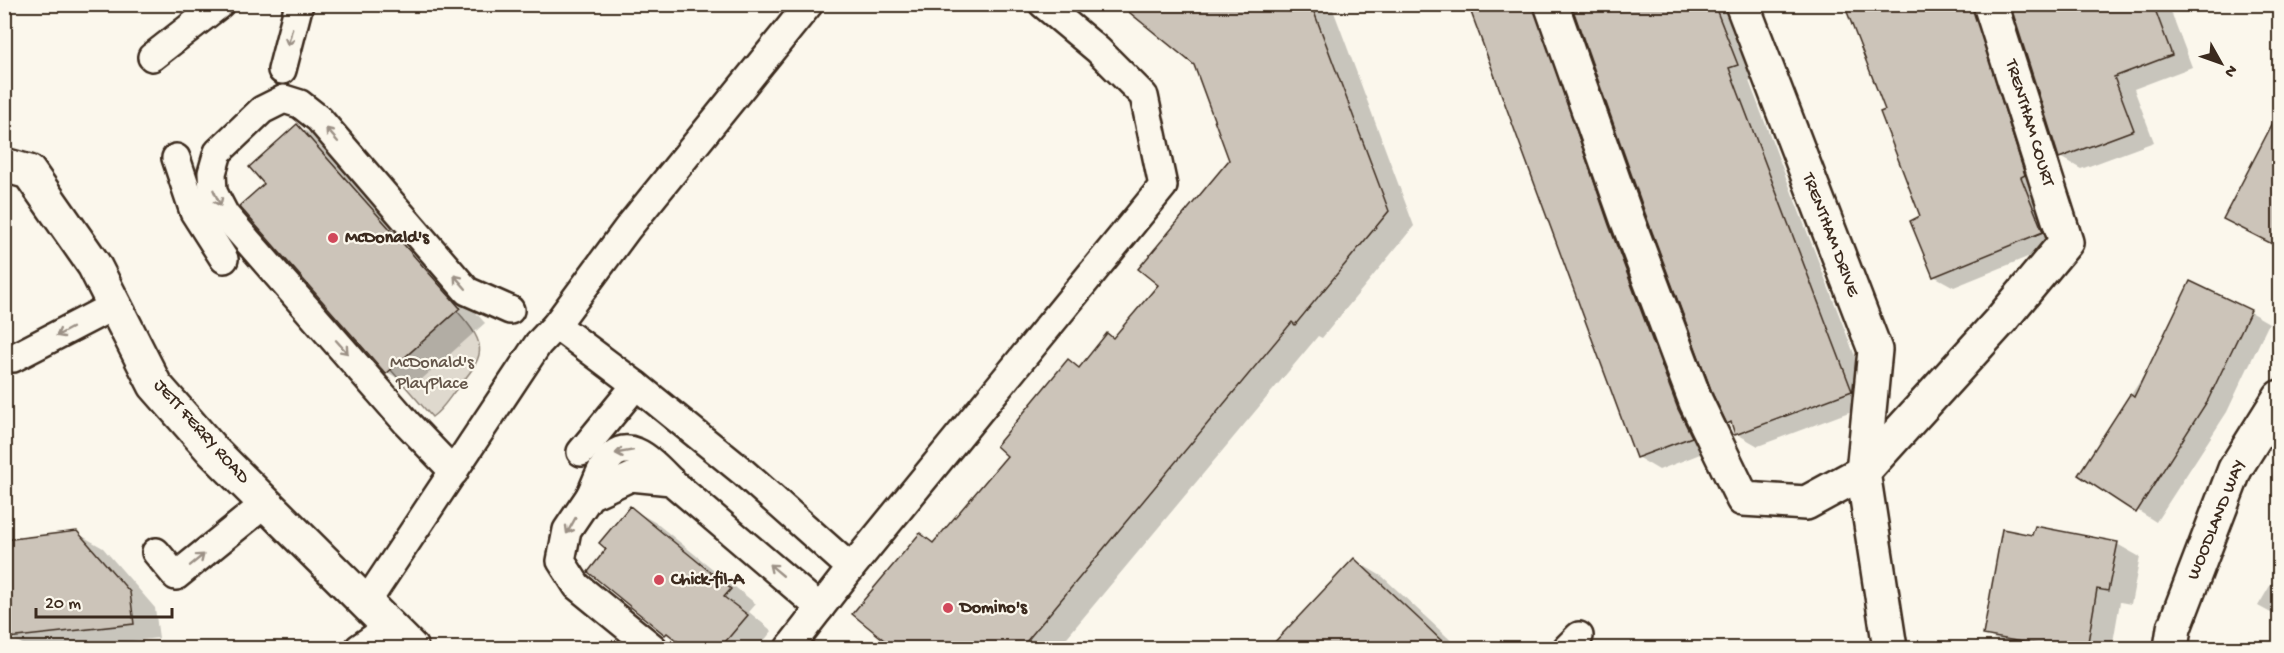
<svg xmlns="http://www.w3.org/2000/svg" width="2284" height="653" font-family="'Gochi Hand',sans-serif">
<rect width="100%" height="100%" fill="#fbf7ec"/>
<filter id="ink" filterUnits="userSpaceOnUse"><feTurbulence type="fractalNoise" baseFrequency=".0167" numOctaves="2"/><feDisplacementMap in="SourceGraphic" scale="12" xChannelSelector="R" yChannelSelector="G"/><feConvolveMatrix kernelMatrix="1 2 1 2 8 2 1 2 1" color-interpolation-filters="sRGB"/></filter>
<g filter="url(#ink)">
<path fill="#dfd9ce" stroke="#8d8276" stroke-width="1.5" d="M457,311C490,347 485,356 454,392C448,400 441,411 432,417L391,370Z"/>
<g fill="#0003">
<path d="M1121,4H1331L1414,226L1322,338L1318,336L1058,648H897L854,614L921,535L935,543L1009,455L1068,361L1080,368L1114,339L1160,284L1230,161L1195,64Z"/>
<path d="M1469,4H1558L1713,449L1659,470L1637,457Z"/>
<path d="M1573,4H1723L1730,21L1738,26L1758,77L1749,81L1873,403L1758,446L1737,434L1734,426L1729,423Z"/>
<path d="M1832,4H1995L2062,243L1954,287L1934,276L1922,217L1887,111L1850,16Z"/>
<path d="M2011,4H2181L2170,9L2192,67L2134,89L2154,142L2081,169L2060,157Z"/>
<path d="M297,126L323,141L485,323L413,387L387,372L266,184Z"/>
<path d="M2250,312L2269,323L2227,412L2156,522L2080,474L2151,364Z"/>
<path d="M630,508L656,523L756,604L749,612L772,631L758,648H689L666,634L590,571L609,549Z"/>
<path d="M77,533L103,548L155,608L159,638L67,648H29L10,637Z"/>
<path d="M2034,537L2117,544L2140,557L2131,604L2120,602L2112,648H2012L1985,634Z"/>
<path d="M1354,560L1383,577L1459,648H1271Z"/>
<path d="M2280,569V618L2258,606Z"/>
</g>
<g fill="#ccc4b9" stroke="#3b2a1e" stroke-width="1.5">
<path d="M1119,4H1311L1389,211L1295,325L1292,322L1021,648H894L852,614L920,533L933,543L1007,456L996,446L1068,359L1079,368L1107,333L1113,338L1158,285L1138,269L1229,160L1194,65Z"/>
<path d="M1468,4H1533L1609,225L1678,409L1692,437L1636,458Z"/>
<path d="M1571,4H1714L1738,65L1729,68L1852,391L1735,435L1731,422L1727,424L1713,395L1645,213Z"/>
<path d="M1844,4H1972L2025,175L2021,177L2043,232L1933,277L1910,221L1920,216L1880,112L1885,110Z"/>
<path d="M2010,4H2153L2172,55L2114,77L2134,130L2059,158Z"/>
<path d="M2280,109V248L2223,219Z"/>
<path d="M297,124L460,308L386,374L239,206L264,184L249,167Z"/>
<path d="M2190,281L2251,310L2208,400L2136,513L2078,475L2130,394L2134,397Z"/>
<path d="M630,506L731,589L724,597L748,615L720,648H686L667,633L665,635L588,572L606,549L599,543Z"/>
<path d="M2035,526L2118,542L2108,591L2097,589L2087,648H2055L1983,635L2002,529L2032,535Z"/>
<path d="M77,531L130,592L134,624L8,638L4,602V540Z"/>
<path d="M1354,558L1419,619L1449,648H1269Z"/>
</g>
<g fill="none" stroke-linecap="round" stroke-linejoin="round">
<defs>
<g id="lane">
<path d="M152,57L220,4"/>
<path d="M282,70L299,4"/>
<path d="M176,158L194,212L224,259"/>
<path d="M556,325L636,385L743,472L851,568"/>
<path d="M13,358L115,305"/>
<path d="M581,452L636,385"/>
<path d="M454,472L407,423L225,215L213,192L212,173L218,152L262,110L284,99L300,104L319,119L467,291L510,310"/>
<path d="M590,496C595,486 598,475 604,466C625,430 653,463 671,481"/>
<path d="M156,552L176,576L266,503"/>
<path d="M366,603L538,344L556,325L627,229L809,4"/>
<path d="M359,648L389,627"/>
<path d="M653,648L577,586L561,561L567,530L590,496L631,477L671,481L820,608"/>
<path d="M789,648L851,568L1163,186L1144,96L1098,50L1043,4"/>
<path d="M1567,648L1579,636"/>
</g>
<g id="street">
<path d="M1551,4L1627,219L1696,402L1743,499L1806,503L1863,472L2001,320L2066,242L1990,4"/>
<path d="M1742,4L1875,350L1863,472L1890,648"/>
<path d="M2171,648L2174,628L2235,469L2280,397"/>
</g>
<path id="secondary" d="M4,165L29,172L94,265L155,385L213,451L411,648"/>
</defs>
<use href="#lane" stroke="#3b2a1e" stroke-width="32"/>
<use href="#street" stroke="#3b2a1e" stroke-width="38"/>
<use href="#secondary" stroke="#3b2a1e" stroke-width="38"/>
<use href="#lane" stroke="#fbf7ec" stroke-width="27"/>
<use href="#street" stroke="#fbf7ec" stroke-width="33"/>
<use href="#secondary" stroke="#fbf7ec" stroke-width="33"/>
</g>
<defs><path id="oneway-shaft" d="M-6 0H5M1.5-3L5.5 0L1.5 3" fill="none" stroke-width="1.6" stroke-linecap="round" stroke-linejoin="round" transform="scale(1.5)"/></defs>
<g stroke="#9b9085">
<use href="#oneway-shaft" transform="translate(290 37) rotate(104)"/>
<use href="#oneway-shaft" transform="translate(332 135) rotate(-131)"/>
<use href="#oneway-shaft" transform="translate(217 198) rotate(66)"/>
<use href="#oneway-shaft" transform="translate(460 282) rotate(-131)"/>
<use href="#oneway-shaft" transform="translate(64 332) rotate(152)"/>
<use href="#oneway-shaft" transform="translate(342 347) rotate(48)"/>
<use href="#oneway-shaft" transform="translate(624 452) rotate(170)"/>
<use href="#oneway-shaft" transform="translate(571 526) rotate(119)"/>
<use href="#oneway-shaft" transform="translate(197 560) rotate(-39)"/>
<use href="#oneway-shaft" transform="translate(776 570) rotate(-140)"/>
</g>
</g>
<g fill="#d1495b" stroke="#fbf7ec" stroke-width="2">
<circle cx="333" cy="238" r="6"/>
<circle cx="659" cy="580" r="6"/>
<circle cx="948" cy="608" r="6"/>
</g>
<g text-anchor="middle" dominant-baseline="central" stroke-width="4.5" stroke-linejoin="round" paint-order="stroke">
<g font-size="18" fill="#3b2a1e" stroke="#fbf7ec">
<text transform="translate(2029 123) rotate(73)">TRENTHAM COURT</text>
<text transform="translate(1830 235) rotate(69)">TRENTHAM DRIVE</text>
<text transform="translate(201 432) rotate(48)">JETT FERRY ROAD</text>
<text transform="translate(2217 520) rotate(-68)">WOODLAND WAY</text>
</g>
<g font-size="18" font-weight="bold" fill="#3b2a1e" stroke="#fbf7ec" text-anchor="start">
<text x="345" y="238">McDonald's</text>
<text x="671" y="580">Chick-fil-A</text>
<text x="960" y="608">Domino's</text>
</g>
<g font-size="18" fill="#64564a" stroke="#fbf7ec">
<text x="432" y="363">McDonald's<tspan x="432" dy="21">PlayPlace</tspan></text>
</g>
</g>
<rect width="2284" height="653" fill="none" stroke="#fbf7ec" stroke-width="24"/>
<rect x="12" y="12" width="2260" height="629" fill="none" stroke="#3b2a1e" stroke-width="2" filter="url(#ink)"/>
<g transform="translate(2221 63) rotate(130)" stroke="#fbf7ec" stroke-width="4.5" paint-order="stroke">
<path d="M0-4.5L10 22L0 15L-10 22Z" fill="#3b2a1e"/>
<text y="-9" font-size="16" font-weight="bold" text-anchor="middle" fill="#3b2a1e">N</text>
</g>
<path d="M36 608v9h136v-9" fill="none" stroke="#3b2a1e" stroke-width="3"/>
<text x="45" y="608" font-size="18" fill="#3b2a1e" stroke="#fbf7ec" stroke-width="4.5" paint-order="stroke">20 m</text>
</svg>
